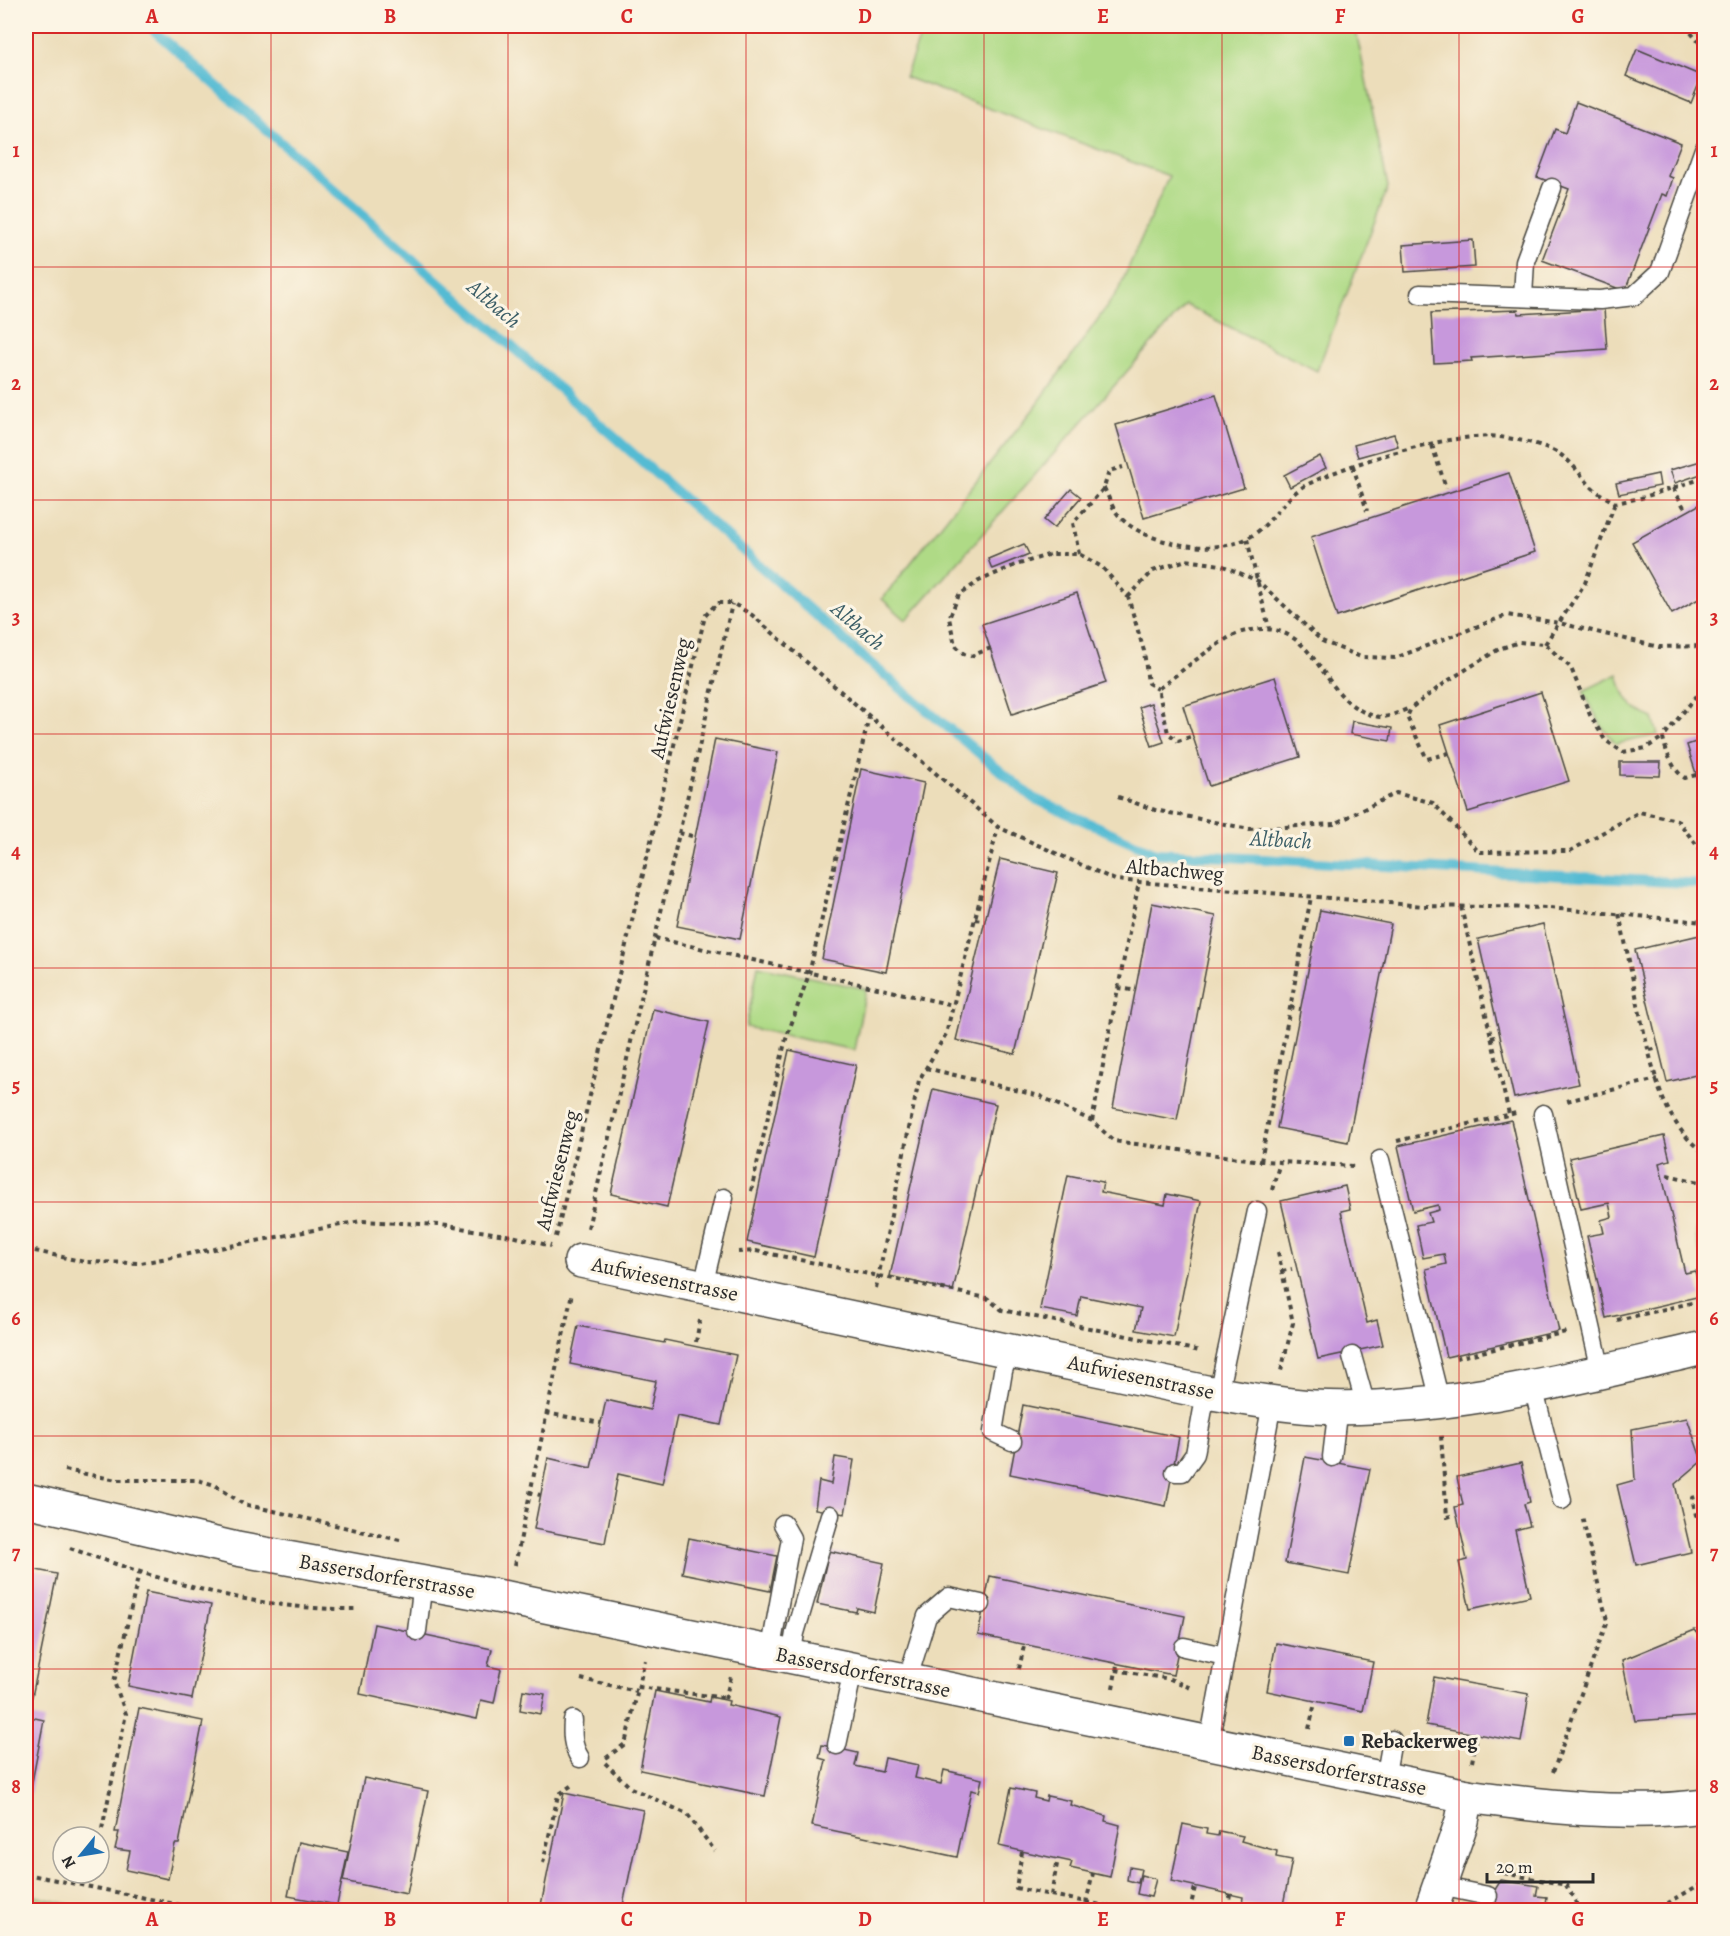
<svg xmlns="http://www.w3.org/2000/svg" width="1730" height="1936" font-family="Alegreya,serif">
<rect width="100%" height="100%" fill="#fcf5e5"/>
<filter id="ink" filterUnits="userSpaceOnUse"><feTurbulence type="fractalNoise" baseFrequency=".0167" numOctaves="2"/><feDisplacementMap in="SourceGraphic" scale="12" xChannelSelector="R" yChannelSelector="G"/><feConvolveMatrix kernelMatrix="1 2 1 2 8 2 1 2 1" color-interpolation-filters="sRGB"/></filter>
<filter id="wash" filterUnits="userSpaceOnUse"><feTurbulence type="fractalNoise" baseFrequency=".008" numOctaves="4" result="noise"/><feDisplacementMap in="SourceGraphic" scale="24" xChannelSelector="R" yChannelSelector="G"/><feGaussianBlur stdDeviation="1.35" result="paint"/><feColorMatrix in="noise" values="0 0 0 0 0 0 0 0 0 0 0 0 0 0 0 0 0 1.4 0 .05"/><feComposite in="paint" operator="in"/></filter>
<g filter="url(#wash)">
<rect width="100%" height="100%" fill="#ecddba"/>
<g fill="#afda86" stroke="#6d8258" stroke-width="1.5">
<path d="M924,26H1355L1388,187L1317,371L1186,305L906,620L882,599L1036,406L1118,291L1169,176L905,77Z"/>
<path d="M1688,26H1704V45Z"/>
<path d="M1618,674C1623,697 1631,710 1653,718L1658,735L1616,744L1602,727L1583,691Z"/>
<path d="M758,966L866,989L854,1050L746,1027Z"/>
<path d="M1704,1212V1260C1694,1245 1693,1226 1704,1212Z"/>
<path d="M26,1894L91,1910H26Z"/>
</g>
<g fill="none" stroke-linecap="round" stroke-linejoin="round">
<path stroke="#55bbd3" stroke-width="10" d="M149,26L870,663L1033,798L1156,853L1704,884"/>
</g>
<g id="blocks">
<g fill="#c798dc">
<path d="M1637,49L1702,76L1691,103L1626,76Z"/>
<path d="M1576,102L1681,143L1668,176L1673,178L1667,196L1662,194L1625,291L1542,260L1569,189L1537,177L1555,129L1565,133Z"/>
<path d="M1473,240L1475,267L1405,272L1403,245Z"/>
<path d="M1604,309L1607,349L1471,358L1472,361L1434,363L1431,313L1518,310L1519,314Z"/>
<path d="M1216,395L1244,488L1144,518L1116,425Z"/>
<path d="M1394,434L1398,446L1358,457L1354,445Z"/>
<path d="M1320,456L1326,468L1290,487L1284,475Z"/>
<path d="M1704,460V473L1675,483L1670,470Z"/>
<path d="M1509,473L1535,552L1337,617L1311,537Z"/>
<path d="M1658,474L1660,486L1619,494L1616,483Z"/>
<path d="M1071,489L1081,497L1054,528L1044,520Z"/>
<path d="M1704,502V596L1672,614L1632,542Z"/>
<path d="M1024,544L1029,554L992,569L988,559Z"/>
<path d="M1077,593L1106,683L1012,714L982,624Z"/>
<path d="M1275,677L1300,757L1209,786L1183,706Z"/>
<path d="M1541,692L1569,781L1468,812L1440,725Z"/>
<path d="M1151,703L1164,742L1152,746L1139,707Z"/>
<path d="M1352,721L1392,728L1390,741L1350,734Z"/>
<path d="M715,739L778,752L740,939L677,926Z"/>
<path d="M1704,739V799L1687,745Z"/>
<path d="M1620,762H1661L1660,776L1620,775Z"/>
<path d="M861,769L924,783L886,972L822,959Z"/>
<path d="M1000,859L1058,873L1015,1054L956,1040Z"/>
<path d="M1152,903L1216,916L1177,1120L1113,1108Z"/>
<path d="M1320,910L1391,924L1348,1142L1277,1128Z"/>
<path d="M1543,924L1579,1084L1514,1098L1478,939Z"/>
<path d="M1704,934V1073L1667,1082L1635,950Z"/>
<path d="M653,1009L709,1022L667,1207L611,1194Z"/>
<path d="M789,1050L856,1065L814,1257L747,1242Z"/>
<path d="M933,1089L996,1104L953,1291L890,1276Z"/>
<path d="M1511,1120L1559,1331L1446,1357L1426,1269L1446,1264L1444,1254L1423,1258L1416,1225L1431,1222L1428,1213L1439,1210L1438,1205L1413,1211L1398,1146Z"/>
<path d="M1664,1136L1670,1160L1659,1163L1685,1273L1695,1271L1701,1296L1606,1318L1587,1236L1604,1233L1601,1220L1612,1217L1609,1203L1581,1209L1569,1158Z"/>
<path d="M1068,1175L1103,1182L1101,1192L1165,1205L1167,1194L1201,1201L1174,1337L1136,1330L1141,1308L1081,1296L1077,1316L1040,1309Z"/>
<path d="M1345,1186L1350,1209L1341,1211L1367,1323L1377,1320L1383,1345L1318,1359L1281,1201Z"/>
<path d="M578,1326L664,1343L665,1340L736,1355L721,1425L677,1416L662,1484L618,1474L605,1543L534,1529L548,1458L591,1468L606,1400L650,1410L656,1381L570,1364Z"/>
<path d="M1023,1405L1179,1437L1166,1506L1010,1474Z"/>
<path d="M1687,1418L1702,1461L1675,1484L1691,1552L1636,1565L1617,1485L1635,1480L1632,1429Z"/>
<path d="M835,1457L854,1460L845,1514L815,1509L819,1481L831,1484Z"/>
<path d="M1305,1457L1370,1469L1349,1575L1285,1563Z"/>
<path d="M1521,1463L1530,1502L1524,1504L1530,1526L1515,1530L1530,1596L1470,1609L1459,1562L1467,1560L1455,1507L1463,1505L1457,1477Z"/>
<path d="M689,1538L777,1556L770,1591L682,1573Z"/>
<path d="M829,1551L884,1563L874,1612L857,1608L856,1612L817,1604Z"/>
<path d="M26,1568L57,1574L32,1697L26,1696Z"/>
<path d="M990,1576L1185,1616L1173,1675L978,1635Z"/>
<path d="M146,1592L211,1605L192,1699L128,1686Z"/>
<path d="M374,1624L492,1649L488,1666L501,1669L494,1703L481,1700L477,1719L360,1694Z"/>
<path d="M1695,1630L1704,1641V1716L1635,1721L1622,1660Z"/>
<path d="M1276,1643L1373,1662L1363,1711L1267,1691Z"/>
<path d="M1434,1677L1529,1694L1521,1742L1426,1725Z"/>
<path d="M523,1690L545,1694L541,1714L520,1710Z"/>
<path d="M655,1691L709,1702L710,1697L725,1700L729,1701L728,1705L781,1717L765,1796L640,1770Z"/>
<path d="M139,1708L203,1721L179,1844H175L168,1879L126,1870L130,1851L115,1849L119,1832H115Z"/>
<path d="M26,1716L44,1720L27,1808H26Z"/>
<path d="M822,1745L858,1753L855,1766L882,1772L885,1758L918,1765L915,1778L941,1784L944,1770L982,1779L979,1792L971,1790L957,1857L812,1826L826,1760L819,1758Z"/>
<path d="M364,1778L428,1791L407,1894L343,1881Z"/>
<path d="M1011,1788L1035,1793L1034,1798L1046,1801L1047,1796L1071,1801L1070,1805L1106,1816L1105,1821L1120,1825L1110,1877L1070,1868L1072,1862L999,1846Z"/>
<path d="M564,1793L643,1810L622,1910H540Z"/>
<path d="M1183,1824L1207,1829L1206,1834L1218,1836L1219,1831L1243,1836L1241,1841L1277,1851L1276,1857L1292,1860L1282,1910L1242,1904L1243,1897L1171,1881Z"/>
<path d="M299,1842L348,1852L337,1905L288,1896Z"/>
<path d="M1129,1867L1141,1869L1138,1883L1127,1880Z"/>
<path d="M1141,1875L1156,1879L1151,1897L1137,1894Z"/>
<path d="M1501,1880L1538,1886L1536,1896L1547,1897L1545,1910H1482L1484,1900L1488,1901Z"/>
</g>
</g>
</g>
<g filter="url(#ink)">
<use href="#blocks" fill-opacity="0" stroke="#484640" stroke-width="1.5"/>
<g fill="none" stroke-linecap="round" stroke-linejoin="round">
<defs>
<g id="lane">
<path d="M1420,294L1600,300L1634,296L1660,272L1704,149"/>
<path d="M1523,297L1525,261L1552,188"/>
<path d="M1543,1114L1601,1371"/>
<path d="M1380,1160L1440,1401"/>
<path d="M703,1286L724,1198"/>
<path d="M1010,1350L1003,1371L993,1432L1012,1441"/>
<path d="M1352,1356L1366,1406"/>
<path d="M1533,1387L1562,1500"/>
<path d="M1218,1394L1257,1211"/>
<path d="M1332,1457L1338,1406"/>
<path d="M1175,1472H1182L1195,1454L1206,1392"/>
<path d="M417,1631L423,1582"/>
<path d="M1184,1647L1225,1656"/>
<path d="M770,1653L791,1538L783,1524"/>
<path d="M791,1657L795,1633L830,1515"/>
<path d="M907,1681L927,1616L949,1597L981,1604"/>
<path d="M573,1720C572,1734 572,1746 580,1758"/>
<path d="M1209,1743L1272,1403"/>
<path d="M837,1745L853,1670"/>
<path d="M1385,1779L1392,1740"/>
<path d="M1440,1886L1488,1896"/>
</g>
<g id="street">
<path d="M581,1261L1206,1392C1242,1398 1278,1405 1314,1407C1447,1413 1577,1377 1704,1348"/>
<path d="M1431,1910L1462,1821L1467,1796"/>
</g>
<path id="secondary" d="M26,1500L237,1549L507,1598L1467,1796C1547,1807 1624,1816 1704,1806"/>
</defs>
<use href="#lane" stroke="#484640" stroke-width="21"/>
<use href="#street" stroke="#484640" stroke-width="36"/>
<use href="#secondary" stroke="#484640" stroke-width="36"/>
<g stroke="#484640" stroke-width="4" stroke-dasharray="4.5 4.5" stroke-linecap="butt">
<path d="M1685,26L1704,48"/>
<path d="M1432,445L1446,488"/>
<path d="M1353,466L1367,511"/>
<path d="M1104,488C1108,495 1111,505 1116,512C1138,544 1213,556 1246,539C1269,528 1283,499 1303,487C1343,464 1455,431 1500,437C1520,440 1545,444 1561,455C1573,463 1582,478 1593,488C1599,494 1608,498 1615,503L1641,498L1704,478"/>
<path d="M1673,488L1685,509"/>
<path d="M1247,539L1269,628"/>
<path d="M1079,554L1073,523L1104,488L1109,471L1123,467"/>
<path d="M1128,597L1153,571L1186,560L1221,565L1258,581L1322,641L1361,657L1395,658L1507,615L1559,623L1659,647L1704,646"/>
<path d="M1545,644L1585,583L1615,503"/>
<path d="M991,648L971,656L964,654L955,645L949,618L959,595L979,581L1013,566L1051,554H1079L1102,567L1128,597L1144,651L1148,683L1158,689"/>
<path d="M1190,737L1178,741L1168,733L1158,689C1177,675 1222,637 1242,632C1322,611 1316,707 1380,717C1388,718 1402,711 1410,708"/>
<path d="M1449,753L1427,759L1407,717L1411,708L1449,680L1499,649L1519,642L1545,644L1571,668L1590,715L1605,740L1623,752L1646,748L1663,737"/>
<path d="M1696,775L1685,778C1673,771 1665,750 1663,737L1704,687"/>
<path d="M1118,797L1155,810L1249,829L1334,824L1396,793L1433,803L1479,852L1570,851L1639,812L1677,820L1704,854"/>
<path d="M679,833L692,836"/>
<path d="M1461,907L1509,1114"/>
<path d="M1619,914C1632,971 1641,1029 1658,1085C1665,1108 1683,1140 1704,1152"/>
<path d="M975,919L982,920"/>
<path d="M655,938L953,1005"/>
<path d="M1118,988L1132,990"/>
<path d="M1290,1007L1300,1009"/>
<path d="M1491,1038L1500,1036"/>
<path d="M1650,1050L1659,1048"/>
<path d="M926,1068L1040,1096L1092,1121L1114,1141L1261,1161L1354,1166"/>
<path d="M1567,1101L1657,1079"/>
<path d="M1092,1121L1139,882"/>
<path d="M1397,1141L1516,1113"/>
<path d="M1261,1161L1311,897"/>
<path d="M1667,1175L1704,1183"/>
<path d="M1272,1190L1280,1162"/>
<path d="M751,1191L785,1042L809,974L869,717"/>
<path d="M588,1228L732,604"/>
<path d="M556,1237L705,616L717,603H732L752,615L998,827L1115,880L1424,906L1549,908L1704,922"/>
<path d="M26,1249L85,1262L141,1263L361,1221L441,1225L512,1236L551,1246"/>
<path d="M738,1252L756,1251L987,1298L1002,1310L1200,1351"/>
<path d="M1278,1252L1293,1323L1281,1371"/>
<path d="M1282,1271L1292,1269"/>
<path d="M876,1288L919,1080L946,1034L998,827"/>
<path d="M1617,1320L1704,1300"/>
<path d="M696,1342L700,1320"/>
<path d="M1456,1358L1566,1332"/>
<path d="M546,1413L601,1423"/>
<path d="M1441,1436L1447,1517L1454,1515"/>
<path d="M65,1470L117,1480H198L215,1485L243,1504L400,1540"/>
<path d="M529,1492L540,1495"/>
<path d="M1704,1495L1692,1498L1696,1515H1704"/>
<path d="M70,1548C162,1581 257,1611 357,1609"/>
<path d="M515,1565L572,1293"/>
<path d="M1019,1669L1024,1646"/>
<path d="M1116,1670L1170,1679L1191,1688"/>
<path d="M581,1679L637,1691"/>
<path d="M638,1687L726,1698"/>
<path d="M1113,1688L1117,1665"/>
<path d="M725,1699L731,1677"/>
<path d="M1309,1729L1315,1703"/>
<path d="M606,1758L625,1744L645,1660"/>
<path d="M1472,1762L1477,1736"/>
<path d="M605,1763L631,1788L687,1814L715,1851"/>
<path d="M1553,1772L1607,1621L1582,1516"/>
<path d="M102,1829L126,1714L114,1682L139,1573"/>
<path d="M1022,1852L1016,1888L1126,1910"/>
<path d="M543,1863L558,1795L572,1785"/>
<path d="M1504,1873L1566,1885L1580,1910"/>
<path d="M26,1874L205,1910"/>
<path d="M1230,1894L1228,1906L1232,1910"/>
<path d="M1051,1895L1058,1859"/>
<path d="M1086,1903L1093,1873"/>
<path d="M169,1910L171,1904"/>
<path d="M1190,1910L1195,1887"/>
<path d="M1264,1910L1265,1909"/>
<path d="M1662,1910L1663,1906L1704,1882"/>
</g>
<use href="#lane" stroke="#fff" stroke-width="18"/>
<use href="#street" stroke="#fff" stroke-width="33"/>
<use href="#secondary" stroke="#fff" stroke-width="33"/>
</g>
</g>
<path fill="none" stroke="#d62828" stroke-width="1.5" stroke-opacity="0.55" d="M271,26V1910M508,26V1910M746,26V1910M984,26V1910M1222,26V1910M1459,26V1910M26,267H1704M26,500H1704M26,734H1704M26,968H1704M26,1202H1704M26,1436H1704M26,1669H1704"/>
<rect fill="#1f6fb2" stroke="#fcf5e5" stroke-width="2" x="1343" y="1735" width="12" height="12" rx="3"/>
<g text-anchor="middle" dominant-baseline="central" stroke-width="6" stroke-linejoin="round" paint-order="stroke">
<g font-size="21" fill="#2b2b2b" stroke="#fcf5e5">
<text transform="translate(670 698) rotate(-77)">Aufwiesenweg</text>
<text transform="translate(1175 870) rotate(5)">Altbachweg</text>
<text transform="translate(557 1170) rotate(-76)">Aufwiesenweg</text>
<text transform="translate(665 1279) rotate(12)">Aufwiesenstrasse</text>
<text transform="translate(1141 1377) rotate(12)">Aufwiesenstrasse</text>
<text transform="translate(387 1576) rotate(10)">Bassersdorferstrasse</text>
<text transform="translate(863 1672) rotate(12)">Bassersdorferstrasse</text>
<text transform="translate(1339 1770) rotate(12)">Bassersdorferstrasse</text>
</g>
<g font-size="21" font-weight="bold" fill="#2b2b2b" stroke="#fcf5e5" text-anchor="start">
<text x="1361" y="1741">Rebackerweg</text>
</g>
<g font-size="22" font-style="italic" fill="#3a5d66" stroke="#fcf5e5">
<text transform="translate(494 304) rotate(41)">Altbach</text>
<text transform="translate(858 626) rotate(41)">Altbach</text>
<text transform="translate(1281 840) rotate(3)">Altbach</text>
</g>
</g>
<rect width="1730" height="1936" fill="none" stroke="#fcf5e5" stroke-width="66"/>
<g transform="translate(81 1855) rotate(240)"><circle r="28" fill="#fcf5e5" stroke="#a8a49b" stroke-width="1.5"/>
<path d="M0-4.5L10 22L0 15L-10 22Z" fill="#1f6fb2"/>
<text y="-9" font-size="16" font-weight="bold" text-anchor="middle" fill="#2b2b2b">N</text>
</g>
<path d="M1487 1873v9h106v-9" fill="none" stroke="#2b2b2b" stroke-width="3"/>
<text x="1496" y="1873" font-size="18" fill="#2b2b2b" stroke="#fcf5e5" stroke-width="4.5" paint-order="stroke">20 m</text>
<rect x="33" y="33" width="1664" height="1870" fill="none" stroke="#d62828" stroke-width="2"/>
<g font-size="20" text-anchor="middle" font-weight="bold" fill="#d62828">
<text x="152" y="23">A</text>
<text x="390" y="23">B</text>
<text x="627" y="23">C</text>
<text x="865" y="23">D</text>
<text x="1103" y="23">E</text>
<text x="1340" y="23">F</text>
<text x="1578" y="23">G</text>
<text x="16" y="157">1</text>
<text x="1714" y="157">1</text>
<text x="16" y="390">2</text>
<text x="1714" y="390">2</text>
<text x="16" y="624">3</text>
<text x="1714" y="624">3</text>
<text x="16" y="858">4</text>
<text x="1714" y="858">4</text>
<text x="16" y="1092">5</text>
<text x="1714" y="1092">5</text>
<text x="16" y="1325">6</text>
<text x="1714" y="1325">6</text>
<text x="16" y="1559">7</text>
<text x="1714" y="1559">7</text>
<text x="16" y="1793">8</text>
<text x="1714" y="1793">8</text>
<text x="152" y="1926">A</text>
<text x="390" y="1926">B</text>
<text x="627" y="1926">C</text>
<text x="865" y="1926">D</text>
<text x="1103" y="1926">E</text>
<text x="1340" y="1926">F</text>
<text x="1578" y="1926">G</text>
</g>
</svg>
